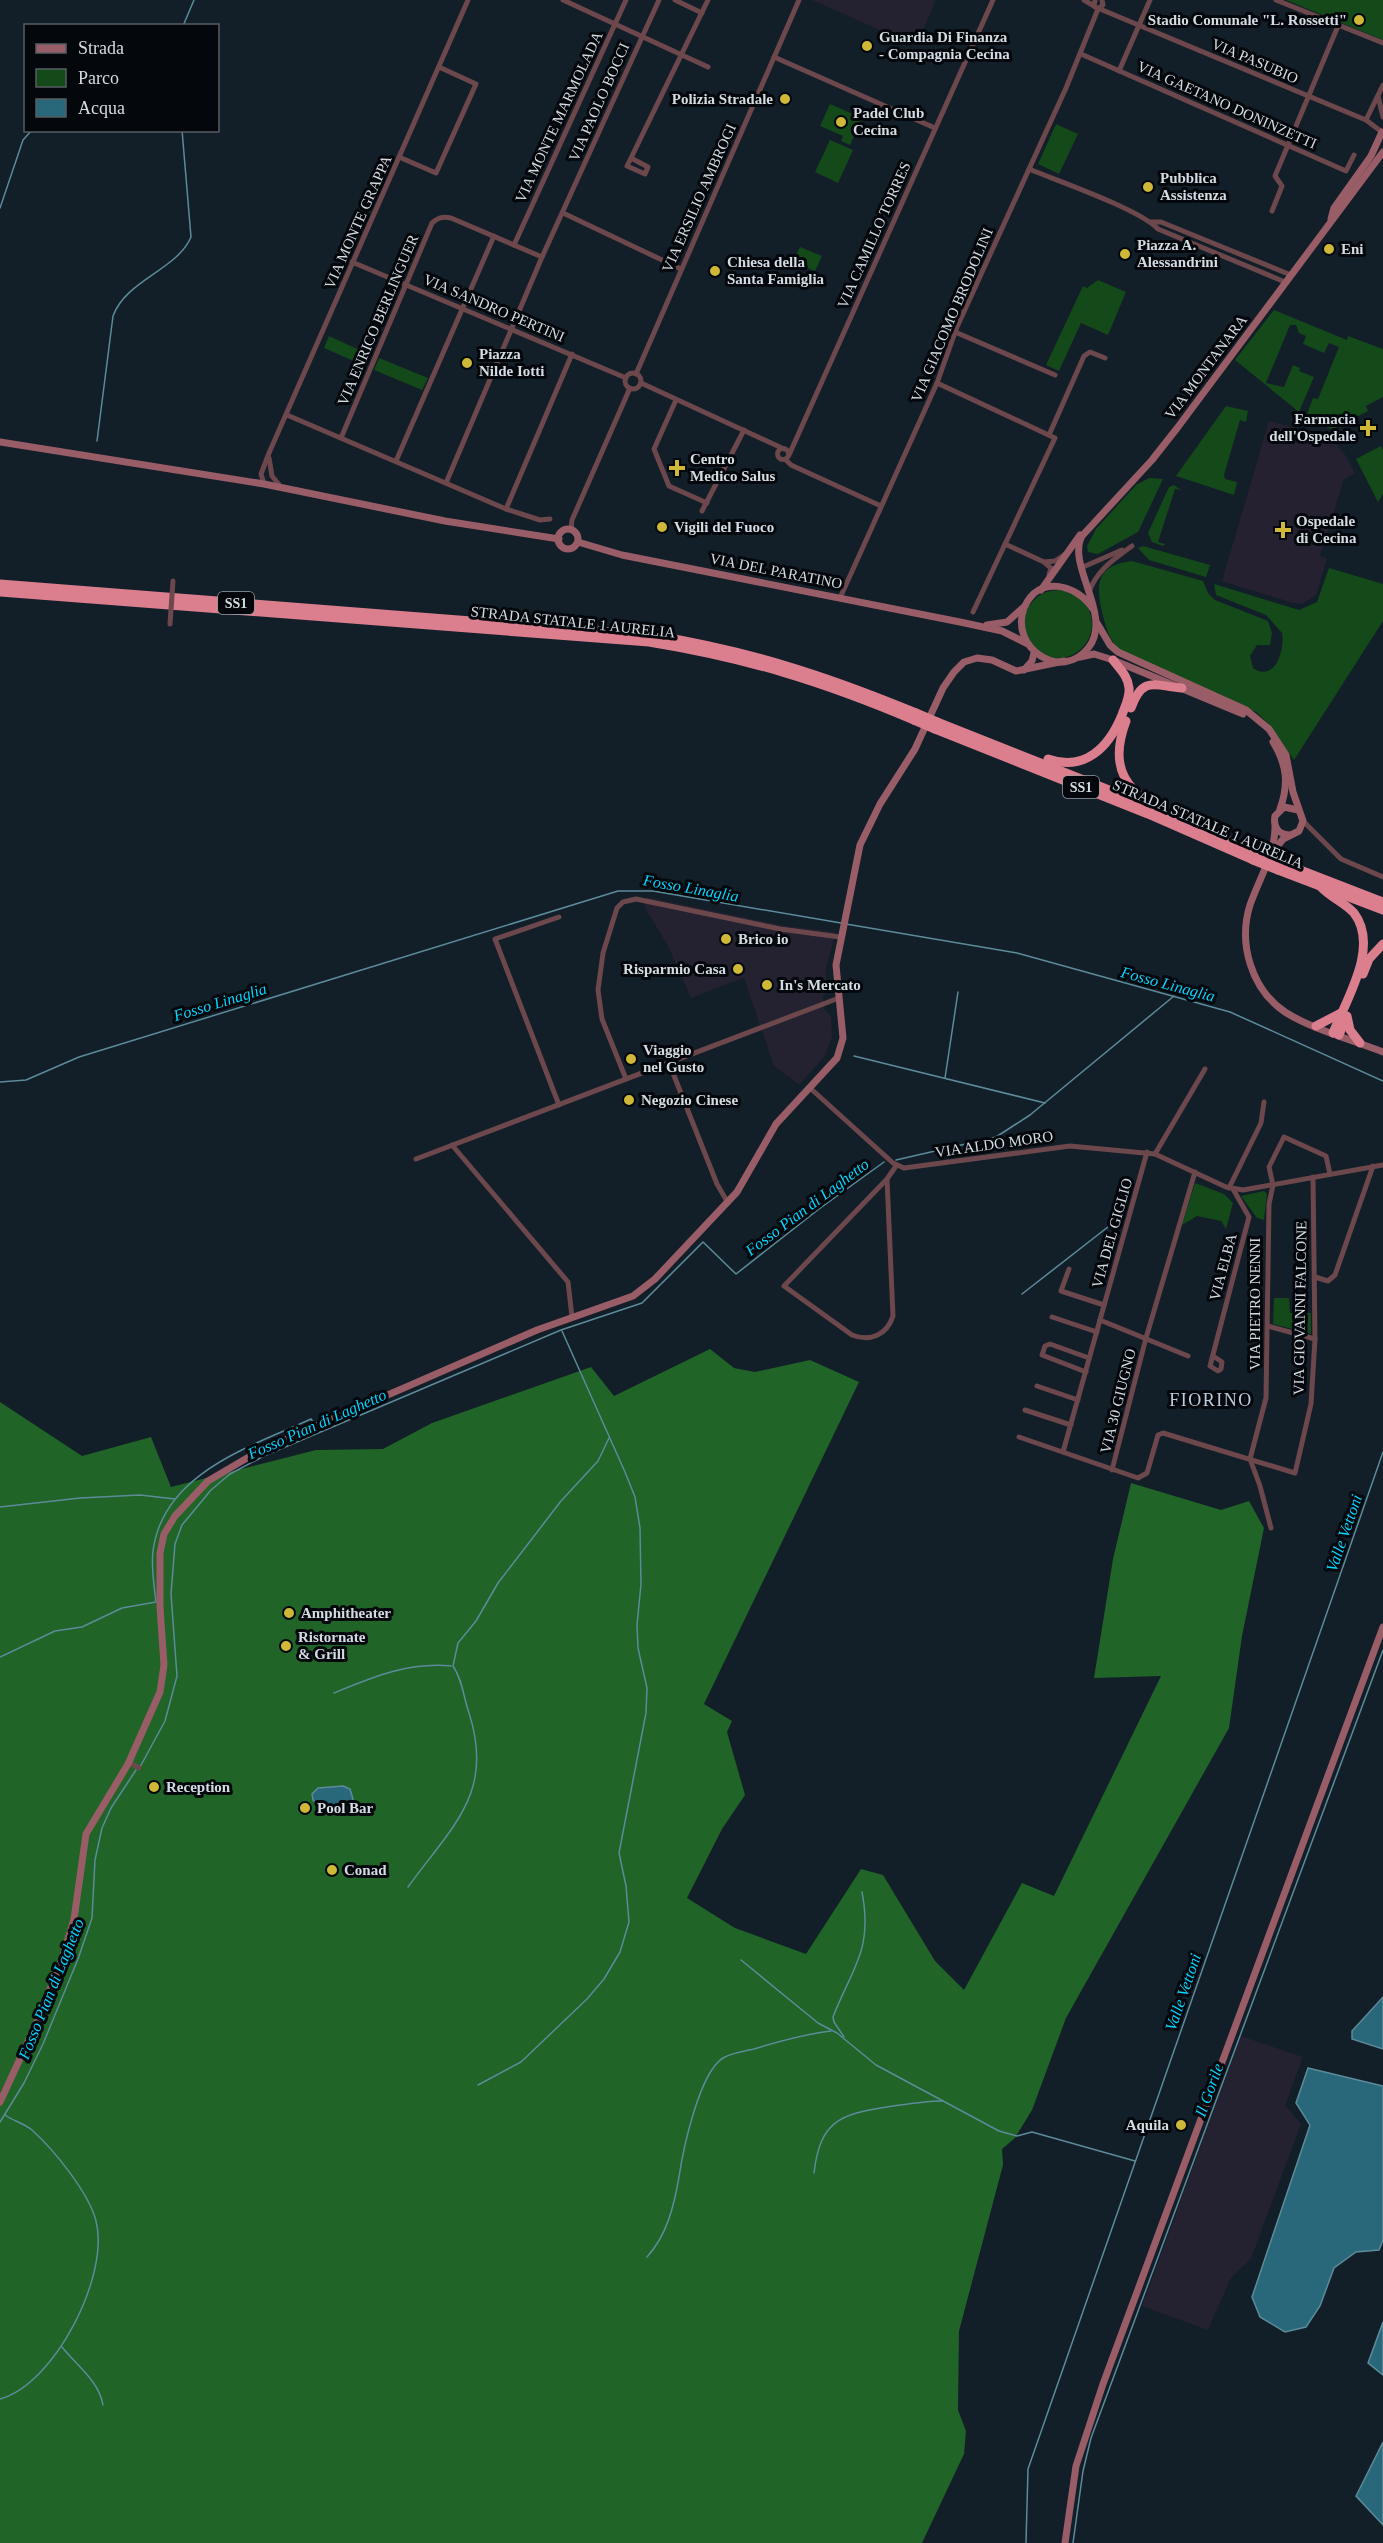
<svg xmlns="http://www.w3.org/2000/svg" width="1383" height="2543" font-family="'Times New Roman',serif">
<rect width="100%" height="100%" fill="#121e28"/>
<g fill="#242131">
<path d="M812,0H936L916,46Z"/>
<path d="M646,897L786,926L836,932L826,968L827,991L823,997L825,1010L831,1016L832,1038L824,1057L799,1085L774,1066L744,978L691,998L668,946L645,908Z"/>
<path d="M1241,2036L1303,2057L1285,2105L1301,2124L1251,2259L1231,2278L1208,2330L1142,2306Z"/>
</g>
<path fill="#252131" d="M1269,421L1331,438L1344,453L1355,473L1344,479L1320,556L1327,559L1316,595L1302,604L1293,603L1222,581Z"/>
<g fill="#14491a">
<path d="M1286,0H1383V40Z"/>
<path d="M830,104L862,118L850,145L841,141L843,136L820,126Z"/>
<path d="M1056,124L1078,134L1059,174L1038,164Z"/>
<path d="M830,140L853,150L838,183L815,172Z"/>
<path d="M800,247L822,256L815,271L793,262Z"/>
<path d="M1098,280L1126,292L1108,335L1081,323L1059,371L1046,365L1083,286L1087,288Z"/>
<path d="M1274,310L1347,340L1348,336L1383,349V397L1366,406L1368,411L1333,429L1304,422L1313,398L1318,399L1339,347L1329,343L1324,353L1303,344L1306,336L1299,333L1296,325H1290L1266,383L1284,387L1293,365L1300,368L1299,371L1314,377L1299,412L1235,360Z"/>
<path d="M329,336L370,355L365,366L324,348Z"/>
<path d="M379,358L428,378L422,390L374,370Z"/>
<path d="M1226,406L1248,411L1246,422L1240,420L1224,475L1225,479L1237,482L1234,495L1176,476Z"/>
<path d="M1381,446L1383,450V494L1378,502L1356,459Z"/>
<path d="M1149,478L1163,479L1138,532L1098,554L1088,552L1087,546L1096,529L1136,485Z"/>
<path d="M1174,485L1181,490L1175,489L1158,542L1165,544L1163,546L1152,542L1148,533L1169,487Z"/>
<path d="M1143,546L1210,565L1206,577L1149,560L1138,548Z"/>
<path d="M1132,561L1203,581L1208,593L1215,600L1268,621L1272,633L1270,645H1257L1250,656L1253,668C1275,683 1285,650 1282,633L1266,615L1216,595L1214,584L1299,610L1317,602L1329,568L1383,584V621L1294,760L1268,723L1256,712L1120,650C1108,639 1106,627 1102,612C1095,582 1098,565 1132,561Z"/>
<circle cx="1058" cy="624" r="34"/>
<path d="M1195,1183L1224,1194L1233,1203L1226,1229L1221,1221L1197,1216L1182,1225Z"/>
<path d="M1264,1191L1267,1194L1264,1220L1257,1218L1241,1196Z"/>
<path d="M1274,1298H1289L1290,1313H1311V1334L1273,1324Z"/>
</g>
<path fill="#206427" d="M710,1349L734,1368L755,1372L810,1360L859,1382L704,1704L732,1721L727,1732L745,1795L722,1829L687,1898L735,1928L806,1954L861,1869L883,1875L935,1961L964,1990L1022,1883L1054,1896L1161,1676L1094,1678L1113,1559L1131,1483L1221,1510L1249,1501L1264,1528L1242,1636L1229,1728L1066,2018L1032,2110L1015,2138L1002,2149L1003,2165L959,2331L958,2410L966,2431L964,2454L922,2543H0V1402L82,1456L151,1437L171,1487L316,1450L383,1449L432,1423L591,1367L614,1396Z"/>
<g fill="#29687a" stroke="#5c8b9a" stroke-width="1.5">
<path d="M343,1786L350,1789L353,1799C349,1807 334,1812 325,1811L313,1800L312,1794L318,1788Z"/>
<path d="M1383,1997V2049L1352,2039V2031Z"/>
<path d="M1308,2068L1383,2086V2240L1379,2250L1356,2252L1334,2268L1320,2306L1306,2327L1285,2332L1260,2317L1252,2297L1310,2125L1296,2103Z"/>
<path d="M1383,2322V2375L1368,2363Z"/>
<path d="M1383,2442V2525L1356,2496Z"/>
</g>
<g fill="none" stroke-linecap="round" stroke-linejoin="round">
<g stroke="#5c8b9a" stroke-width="1.5">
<path d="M183,26L194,0"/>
<path d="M0,208L23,140L32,130"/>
<path d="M97,441L113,316C126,280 177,270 191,237L182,130"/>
<path d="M846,924L1017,953L1230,1012L1383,1081"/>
<path d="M854,1056L1045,1103"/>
<path d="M945,1078L958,992"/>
<path d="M0,1082L26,1080L79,1057L618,891H653L841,923"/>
<path d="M896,1160L996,1137L1030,1115L1174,996"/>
<path d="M1022,1294L1113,1223L1123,1219"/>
<path d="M0,1507L80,1498L140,1495L175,1499"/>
<path d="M0,1657L55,1631L82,1627L122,1608L156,1602C154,1585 151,1568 153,1551C163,1473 250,1447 311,1419L313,1422"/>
<path d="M334,1693C373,1677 408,1662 451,1666"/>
<path d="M140,1767L165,1721L177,1676L171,1594L175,1544L182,1525L211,1490L230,1474L264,1456L561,1330L642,1303L703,1242L736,1274L819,1209L884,1162"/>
<path d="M408,1887C452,1826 495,1793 469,1713C463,1696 463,1681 453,1666L458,1643L476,1621L498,1583L561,1501L598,1461L609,1438"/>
<path d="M741,1960L818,2023L837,2033L876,2065L999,2131L1017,2136L1032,2132L1135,2161"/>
<path d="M844,2037L834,2022L833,2017C853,1966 873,1950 862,1892"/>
<path d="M478,2085L521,2062L587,1999L604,1979L620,1952L629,1922L626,1886L619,1853L646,1713L647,1688L638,1648L637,1625L641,1584L640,1528L635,1497L625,1472L562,1331"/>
<path d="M0,2122L24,2083L43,2044L78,1959L92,1918L95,1860L102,1828L111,1808L136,1770"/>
<path d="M814,2173C820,2121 840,2114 887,2107C906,2104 924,2101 943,2101"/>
<path d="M647,2257C667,2235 674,2206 679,2177C683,2150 699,2073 723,2058C732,2053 745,2051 754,2049C780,2041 805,2034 831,2031"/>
<path d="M62,2347C77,2366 99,2381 103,2405"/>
<path d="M0,2399C55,2384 110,2275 96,2221C89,2193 54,2150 33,2131C26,2124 13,2121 5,2115"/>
<path d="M1026,2543L1028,2469L1383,1452"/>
<path d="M1073,2543L1083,2471L1091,2438L1383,1650"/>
</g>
<g stroke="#6c474c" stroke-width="5">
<path d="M563,0L708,67"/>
<path d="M675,0L702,13"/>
<path d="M1084,0L1094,6"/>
<path d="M1095,0L1094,6L1098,9L1103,5L1102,0"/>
<path d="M1276,0L1383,43"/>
<path d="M1100,9L1366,120L1382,132"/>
<path d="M1081,54L1346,171L1354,155"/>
<path d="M774,57L935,128"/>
<path d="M1119,71L1150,0"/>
<path d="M1378,96L1383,117"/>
<path d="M1366,120L1383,85"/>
<path d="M399,157L436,173L476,84L439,67"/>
<path d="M631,158L648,167L645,174L627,166L631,158L708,0"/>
<path d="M1029,169C1058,181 1139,209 1158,229L1285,282"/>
<path d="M1272,211L1282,186L1275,176L1338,26"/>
<path d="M563,213L681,269"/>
<path d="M1151,222H1161L1291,275"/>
<path d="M514,245L626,0"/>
<path d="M352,262L626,378"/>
<path d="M955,332L1055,375"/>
<circle cx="633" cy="381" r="8"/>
<path d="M636,374L799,0"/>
<path d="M641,383L784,449"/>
<path d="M937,383L1055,438L973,612"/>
<path d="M676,400L654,449L669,486L707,503"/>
<path d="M287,415L506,509L540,520L550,519"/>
<path d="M1049,435L1084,356L1090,352L1105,358"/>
<path d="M341,438L432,223C438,218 442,216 451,218L542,257"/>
<circle cx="783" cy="454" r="5.5"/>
<path d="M789,455L993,0"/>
<path d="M269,458L272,476L281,487"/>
<path d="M786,460L791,465L881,506"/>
<path d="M396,461L494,236"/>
<path d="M446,483L542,257L659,0"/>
<path d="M264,484L261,474L269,453L468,0"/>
<path d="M506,509L572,354"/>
<path d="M702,511L744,430"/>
<path d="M571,530L572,520L630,388"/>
<path d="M1005,544L1044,562L1051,568L1049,575"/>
<path d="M1044,562L1055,561L1064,555"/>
<path d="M1083,567L1122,550"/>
<path d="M1089,592C1097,570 1113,560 1132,546"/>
<path d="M840,598L937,383L957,327L1066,88L1098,9"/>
<path d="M1303,821L1341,859L1383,877"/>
<path d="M669,1063L717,1184L728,1203"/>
<path d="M626,1079L602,1019L598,990L603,953L617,908L623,902L636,899L780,929L840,937"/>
<path d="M810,1088L893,1163L904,1168L1070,1146L1155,1154L1226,1187L1243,1190L1383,1165"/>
<path d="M559,1105L495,939L559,917"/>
<path d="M452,1145L568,1282L572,1317"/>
<path d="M1155,1154L1205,1069"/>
<path d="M416,1159L839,998"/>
<path d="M887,1179L893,1316C887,1335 870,1342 852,1335L784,1286L887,1179L896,1166"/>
<path d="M1229,1188L1261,1123L1264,1102"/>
<path d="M1069,1269L1061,1291L1104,1305"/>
<path d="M1315,1277L1328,1281L1335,1275L1373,1166"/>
<path d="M1052,1317L1097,1332"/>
<path d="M1100,1320L1188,1356"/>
<path d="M1268,1326L1315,1339"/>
<path d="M1213,1356L1222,1362L1221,1369L1218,1371L1210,1366L1249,1217L1233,1189"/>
<path d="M1086,1372L1042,1355L1045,1346L1050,1344L1089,1358"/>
<path d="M1037,1386L1078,1400"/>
<path d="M1025,1410L1071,1425"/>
<path d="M1019,1437L1138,1478L1147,1473L1158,1435L1163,1433L1295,1473L1311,1404L1315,1339L1313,1177"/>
<path d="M1063,1452L1147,1152"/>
<path d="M1112,1470L1146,1338L1195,1172"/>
<path d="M1271,1528L1260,1486L1250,1459L1266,1398L1269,1204L1273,1185L1269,1167L1284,1137L1326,1156L1330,1174"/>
<path d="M128,1762L139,1768"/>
</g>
<g stroke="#995d67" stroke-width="7">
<path d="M1331,219L1334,208L1371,156L1382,132"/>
<path d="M0,442L264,484L445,521L559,539"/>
<circle cx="568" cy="539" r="10"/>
<path d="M578,542L622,555L960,622L1002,631L1026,643"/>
<path d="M1041,590L1080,535"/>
<path d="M1093,609C1077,584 1038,574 1024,608C1009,648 1062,683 1089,647C1113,615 1066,565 1082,536L1152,460L1178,427L1383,152"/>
<path d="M1097,623L1110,645L1118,652L1246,710L1269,729L1286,755L1293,792L1303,821L1299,831L1283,839L1270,856"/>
<path d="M987,625L1007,622L1025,606"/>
<path d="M1080,657L1094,654L1113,660L1243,714"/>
<path d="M1024,670L1032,661L1034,653"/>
<path d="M1273,742C1287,765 1289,784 1280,809"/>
<path d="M1275,827C1275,854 1259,879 1250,905C1238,943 1251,989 1285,1012C1309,1028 1355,1041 1383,1052"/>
<path d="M1289,835C1278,834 1273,827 1275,816L1284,807L1298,810"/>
<path d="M0,2102L36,2024L62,1959L74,1919L86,1834L128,1764L160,1692L164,1665L160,1607V1553L164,1534L175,1516L208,1481L259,1451L537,1330L633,1296L655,1279L737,1192L776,1124L837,1058L843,1038L836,965L860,845L880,804L915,749L943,688L954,672L964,662L977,658L992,660L1016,671L1064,661"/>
<path d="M1065,2543L1076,2466L1103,2384L1383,1627"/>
</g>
<g stroke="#db7e8e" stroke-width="9">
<path d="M0,584L651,635C749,651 824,675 916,713"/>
<path d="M0,592L649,642C747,658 822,681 914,720"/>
<path d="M1131,708C1143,675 1155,686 1182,688"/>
<path d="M1126,721C1117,745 1114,770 1134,790C1138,795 1145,797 1149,802"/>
<path d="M937,722L1152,807L1256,852"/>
<path d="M935,729L1148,814L1253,860"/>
<path d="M1048,759C1085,772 1109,747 1122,715C1125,706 1130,697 1129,688C1128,676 1120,669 1113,660"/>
<path d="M1282,863L1383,902"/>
<path d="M1278,870L1383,910"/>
<path d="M1321,887C1331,898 1344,902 1354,913C1380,947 1346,1000 1333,1033"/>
<path d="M1363,974L1369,959L1383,944"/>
<path d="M1347,1016L1350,1030L1360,1043"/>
<path d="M1316,1026L1341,1013"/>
<path d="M1339,1035L1346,1018"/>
</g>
<path stroke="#6c474c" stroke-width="5" d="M170,624L173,581"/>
<g stroke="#db7e8e" stroke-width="9">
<path d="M916,713L937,722"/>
<path d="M914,720L935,729"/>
<path d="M1256,852L1282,863"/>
<path d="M1253,860L1278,870"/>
</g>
</g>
<g fill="#cfb837" stroke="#04080c" stroke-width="2">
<circle cx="1359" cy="20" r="6"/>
<circle cx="867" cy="46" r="6"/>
<circle cx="785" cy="99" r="6"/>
<circle cx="841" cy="122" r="6"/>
<circle cx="1148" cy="187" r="6"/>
<circle cx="1329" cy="249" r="6"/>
<circle cx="1125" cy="254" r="6"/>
<circle cx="715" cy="271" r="6"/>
<circle cx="467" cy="363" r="6"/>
<path d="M1365 419h6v6h6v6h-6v6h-6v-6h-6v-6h6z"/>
<path d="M674 459h6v6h6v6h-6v6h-6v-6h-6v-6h6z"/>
<circle cx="662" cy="527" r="6"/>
<path d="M1280 521h6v6h6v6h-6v6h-6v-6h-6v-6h6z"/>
<circle cx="726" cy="939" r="6"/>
<circle cx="738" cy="969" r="6"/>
<circle cx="767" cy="985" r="6"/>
<circle cx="631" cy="1059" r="6"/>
<circle cx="629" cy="1100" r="6"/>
<circle cx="289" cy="1613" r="6"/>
<circle cx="286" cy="1646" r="6"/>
<circle cx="154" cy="1787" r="6"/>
<circle cx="305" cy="1808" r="6"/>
<circle cx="332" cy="1870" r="6"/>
<circle cx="1181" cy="2125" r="6"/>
</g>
<g text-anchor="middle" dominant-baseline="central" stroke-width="6" stroke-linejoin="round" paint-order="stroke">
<g fill="#04080c" stroke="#969ca2" stroke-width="1.5">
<rect x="218" y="592" width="36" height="22" rx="4.5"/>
<rect x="1063" y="776" width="36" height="22" rx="4.5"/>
</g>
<g font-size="14" font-weight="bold" fill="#d4dce3">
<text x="236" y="603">SS1</text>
<text x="1081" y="787">SS1</text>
</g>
<g font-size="15" font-weight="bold" fill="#d4dce3" stroke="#04080c" text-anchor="start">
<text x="1347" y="20" text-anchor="end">Stadio Comunale "L. Rossetti"</text>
<text x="879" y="37">Guardia Di Finanza<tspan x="879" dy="17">- Compagnia Cecina</tspan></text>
<text x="773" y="99" text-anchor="end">Polizia Stradale</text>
<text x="853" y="113">Padel Club<tspan x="853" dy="17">Cecina</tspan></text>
<text x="1160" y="178">Pubblica<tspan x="1160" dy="17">Assistenza</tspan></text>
<text x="1137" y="245">Piazza A.<tspan x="1137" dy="17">Alessandrini</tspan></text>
<text x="1341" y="249">Eni</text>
<text x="727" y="262">Chiesa della<tspan x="727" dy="17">Santa Famiglia</tspan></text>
<text x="479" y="354">Piazza<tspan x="479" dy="17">Nilde Iotti</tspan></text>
<text x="1356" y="419" text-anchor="end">Farmacia<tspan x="1356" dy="17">dell'Ospedale</tspan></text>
<text x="690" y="459">Centro<tspan x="690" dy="17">Medico Salus</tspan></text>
<text x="1296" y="521">Ospedale<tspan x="1296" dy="17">di Cecina</tspan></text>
<text x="674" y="527">Vigili del Fuoco</text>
<text x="738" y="939">Brico io</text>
<text x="726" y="969" text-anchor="end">Risparmio Casa</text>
<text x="779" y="985">In's Mercato</text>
<text x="643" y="1050">Viaggio<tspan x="643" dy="17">nel Gusto</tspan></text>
<text x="641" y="1100">Negozio Cinese</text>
<text x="301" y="1613">Amphitheater</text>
<text x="298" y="1637">Ristornate<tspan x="298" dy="17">&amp; Grill</tspan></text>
<text x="166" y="1787">Reception</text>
<text x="317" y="1808">Pool Bar</text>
<text x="344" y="1870">Conad</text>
<text x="1169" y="2125" text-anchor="end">Aquila</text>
</g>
<g font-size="15" fill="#d4dce3" stroke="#04080c">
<text transform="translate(1255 61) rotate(23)">VIA PASUBIO</text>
<text transform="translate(599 102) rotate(-66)">VIA PAOLO BOCCI</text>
<text transform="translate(1227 105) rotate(24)">VIA GAETANO DONINZETTI</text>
<text transform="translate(559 117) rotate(-65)">VIA MONTE MARMOLADA</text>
<text transform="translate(699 198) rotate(-66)">VIA ERSILIO AMBROGI</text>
<text transform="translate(358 222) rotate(-66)">VIA MONTE GRAPPA</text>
<text transform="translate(874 235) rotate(-66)">VIA CAMILLO TORRES</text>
<text transform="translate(494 308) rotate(23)">VIA SANDRO PERTINI</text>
<text transform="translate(952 315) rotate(-67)">VIA GIACOMO BRODOLINI</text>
<text transform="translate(378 320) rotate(-67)">VIA ENRICO BERLINGUER</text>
<text transform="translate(1206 367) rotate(-53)">VIA MONTANARA</text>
<text transform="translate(776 571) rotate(11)">VIA DEL PARATINO</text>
<text transform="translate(573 622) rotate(6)">STRADA STATALE 1 AURELIA</text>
<text transform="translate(1208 824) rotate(23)">STRADA STATALE 1 AURELIA</text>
<text transform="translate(994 1144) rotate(-8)">VIA ALDO MORO</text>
<text transform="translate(1112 1233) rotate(-74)">VIA DEL GIGLIO</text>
<text transform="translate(1223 1267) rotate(-75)">VIA ELBA</text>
<text transform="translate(1255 1304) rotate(-90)">VIA PIETRO NENNI</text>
<text transform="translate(1300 1308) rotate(-89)">VIA GIOVANNI FALCONE</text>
<text transform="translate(1118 1401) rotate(-76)">VIA 30 GIUGNO</text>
</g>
<g font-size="16" font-style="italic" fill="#04d4fe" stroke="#04080c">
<text transform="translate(691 888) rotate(10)">Fosso Linaglia</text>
<text transform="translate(1168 984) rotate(15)">Fosso Linaglia</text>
<text transform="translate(220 1002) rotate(-17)">Fosso Linaglia</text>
<text transform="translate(807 1207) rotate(-37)">Fosso Pian di Laghetto</text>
<text transform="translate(317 1424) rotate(-24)">Fosso Pian di Laghetto</text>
<text transform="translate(1344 1533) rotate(-71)">Valle Vettoni</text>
<text transform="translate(51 1989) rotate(-68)">Fosso Pian di Laghetto</text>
<text transform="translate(1183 1992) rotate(-71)">Valle Vettoni</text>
<text transform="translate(1209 2090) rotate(-70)">Il Gorile</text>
</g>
<g font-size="18" letter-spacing="1.5" fill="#bcccdb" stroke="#04080c">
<text x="1211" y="1400">FIORINO</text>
</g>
</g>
<rect x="24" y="24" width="195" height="108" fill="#04080c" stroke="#575d62" stroke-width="1.5"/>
<rect x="36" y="44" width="30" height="9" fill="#995d67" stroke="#575d62" stroke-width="1.5"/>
<text x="78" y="54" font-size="18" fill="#d4dce3">Strada</text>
<rect x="36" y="69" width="30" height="18" fill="#14491a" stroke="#575d62" stroke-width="1.5"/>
<text x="78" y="84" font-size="18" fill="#d4dce3">Parco</text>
<rect x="36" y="99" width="30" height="18" fill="#29687a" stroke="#575d62" stroke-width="1.5"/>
<text x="78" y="114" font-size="18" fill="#d4dce3">Acqua</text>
</svg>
